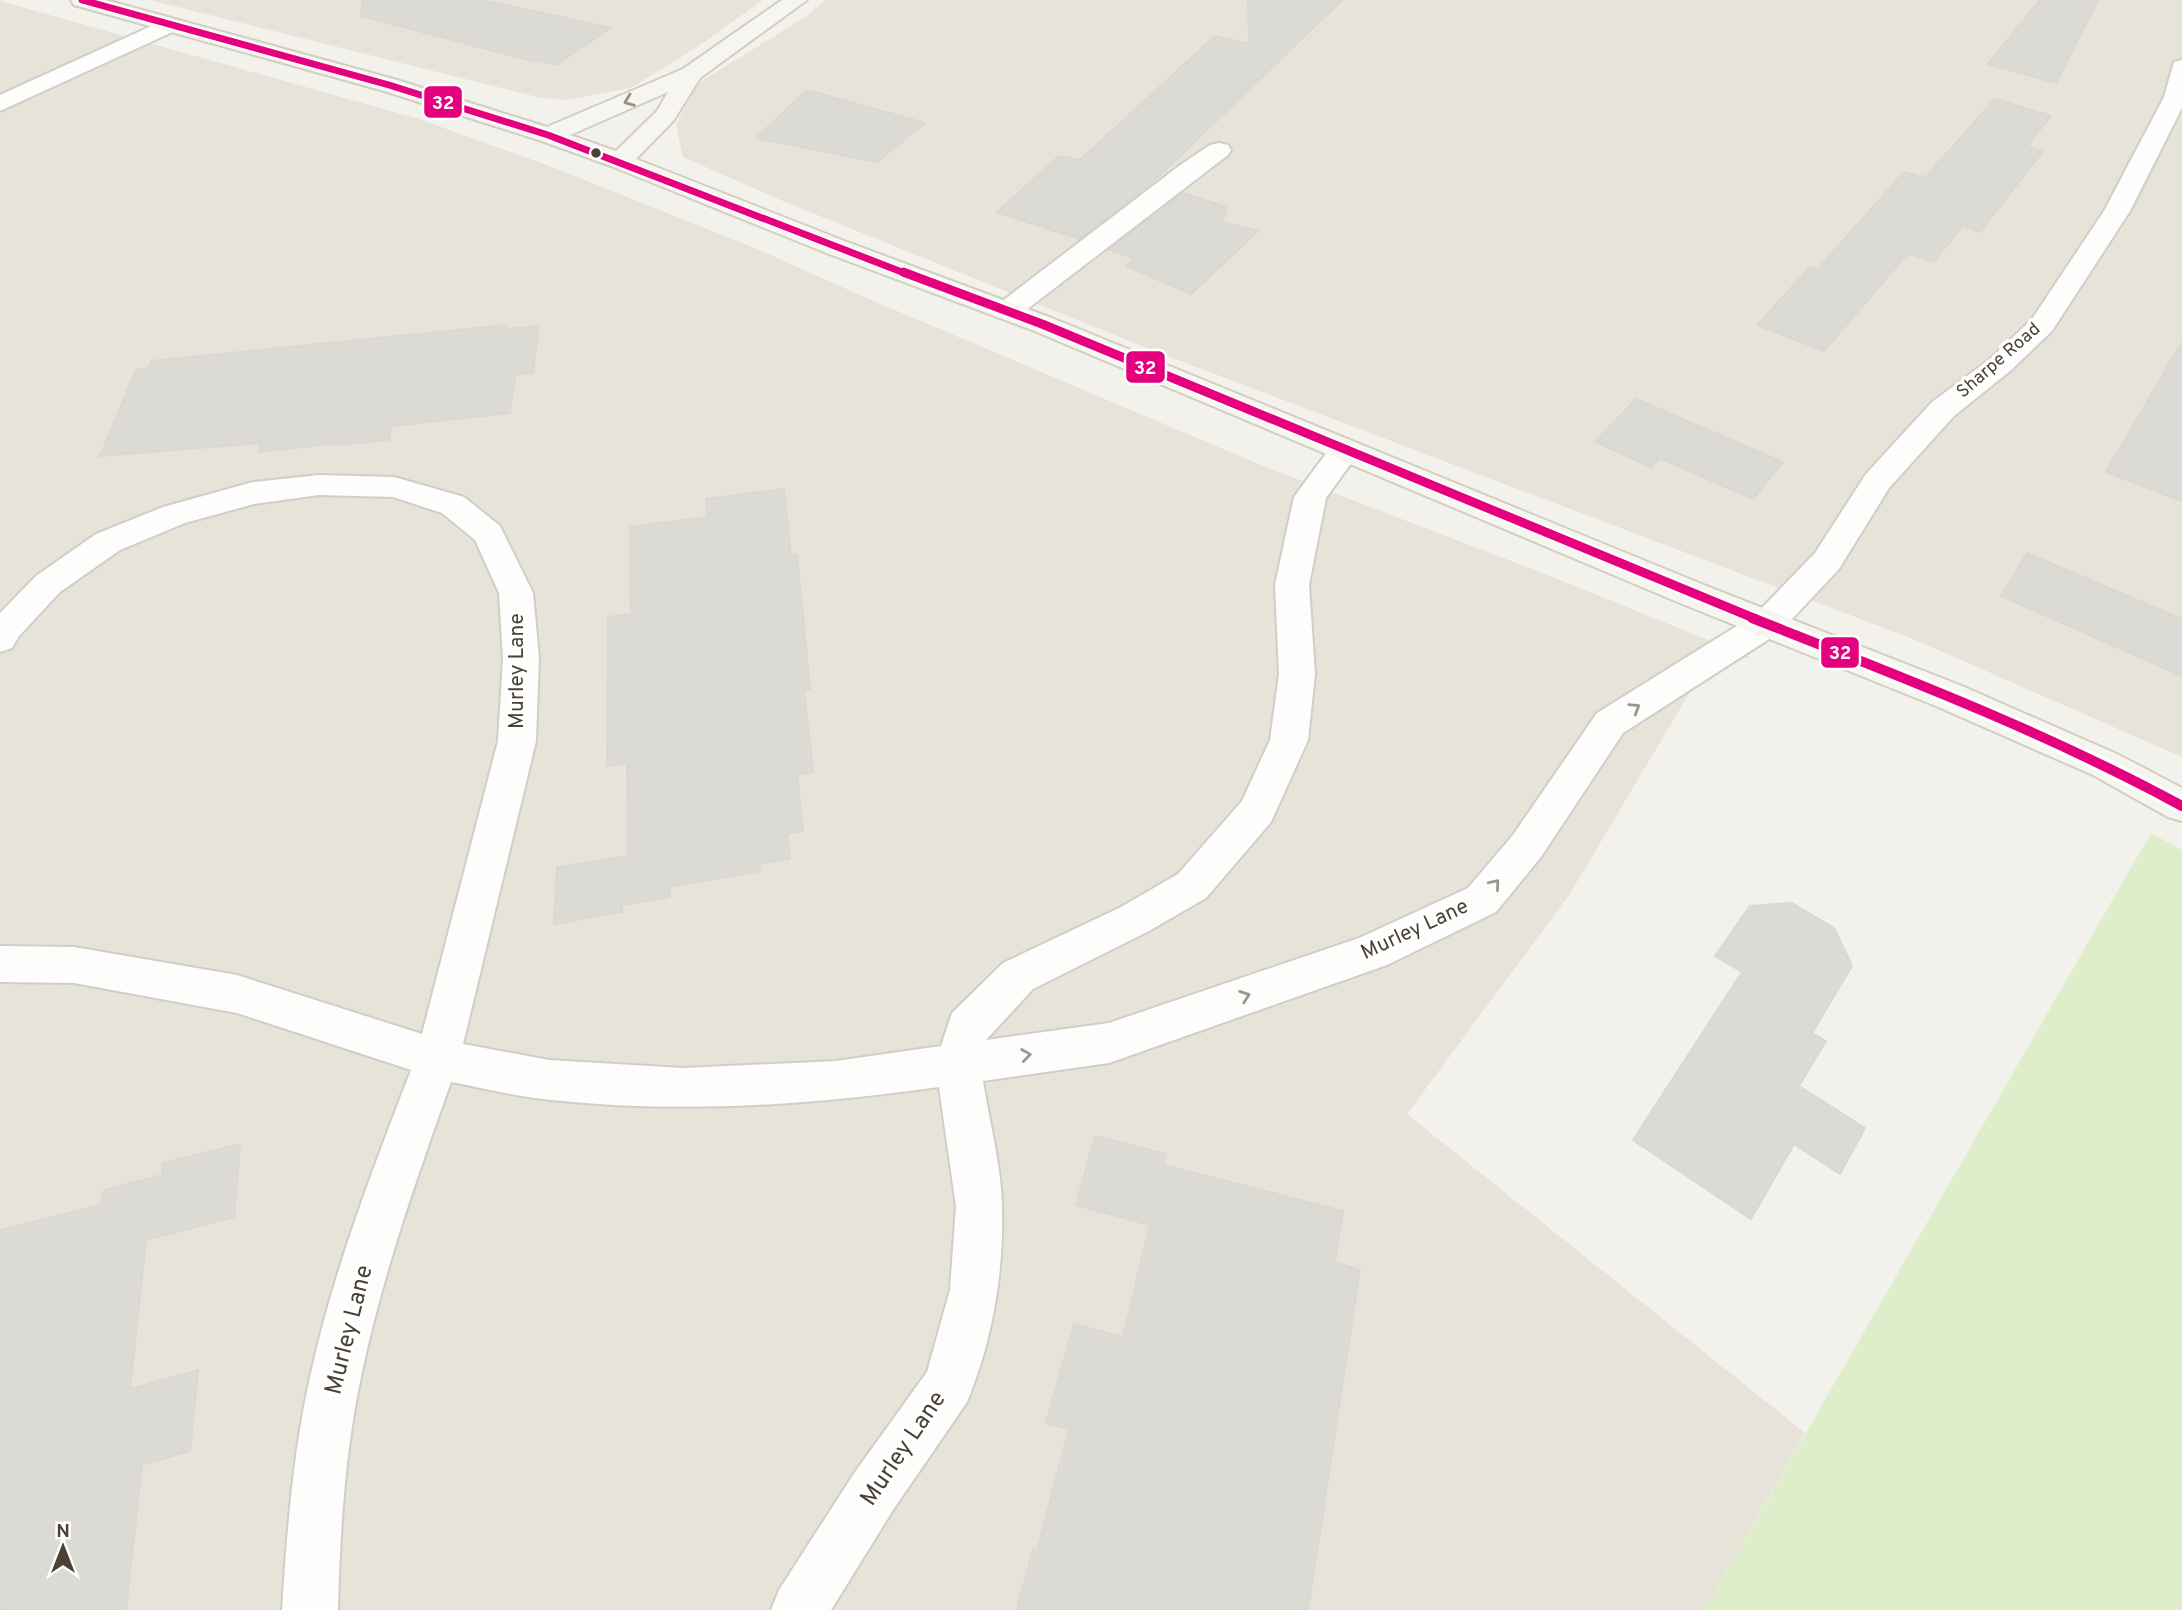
<svg xmlns="http://www.w3.org/2000/svg" width="2182" height="1610" font-family="Overpass,sans-serif">
<rect width="100%" height="100%" fill="#f2f1ec"/>
<g fill="#e7e3d9">
<path d="M150,0H763L700,45L631,88L565,100L537,97Z"/>
<path d="M826,0H2182V757L1913,639L1162,354L785,202L683,157L676,125L697,84L802,19Z"/>
<path d="M0,1L419,119L552,167L757,249L869,299L1256,463L1555,578L1750,657L1717,663L1702,672L1569,895L1407,1114L1805,1433L1704,1610H0Z"/>
</g>
<path fill="#dfeeca" d="M2151,833L2182,850V1610H1704Z"/>
<g fill="#dcdad4" stroke="#dbd8d1" stroke-width="2">
<path d="M363,0H483L611,28L556,65L539,60L536,62L361,16Z"/>
<path d="M1248,0H1342L1153,182L1079,239L997,212L1059,156L1080,160L1215,36L1249,44Z"/>
<path d="M2040,0H2098L2056,83L1988,64Z"/>
<path d="M807,90L925,123L877,162L756,138Z"/>
<path d="M1995,99L2051,116L2027,146L2043,151L1980,232L1963,226L1933,262L1908,253L1824,351L1757,325L1810,267L1817,270L1904,172L1925,178Z"/>
<path d="M1183,193L1227,207L1222,222L1258,231L1191,294L1126,266L1134,258L1109,250Z"/>
<path d="M507,325V329L539,326L533,373L515,375L510,413L391,426L389,440L337,445V443L258,452L260,443L100,456L136,370L148,369L151,361Z"/>
<path d="M2182,342V501L2106,472Z"/>
<path d="M1636,399L1783,462L1753,499L1660,458L1651,467L1595,442Z"/>
<path d="M784,489L791,556L797,555L810,689L804,690L813,772L797,775L803,831L787,834L790,859L759,864L760,871L670,887V897L622,905V912L554,924L557,867L628,856L627,763L607,766L608,617L631,614L630,527L707,517L706,499Z"/>
<path d="M2027,553L2182,619V676L2001,596Z"/>
<path d="M1792,903L1834,928L1852,966L1812,1033L1826,1041L1799,1086L1865,1128L1840,1174L1794,1144L1751,1219L1633,1140L1742,972L1715,956L1750,906Z"/>
<path d="M1095,1136L1166,1154L1163,1165L1343,1211L1335,1262L1360,1270L1308,1610H1017L1033,1549L1037,1550L1069,1429L1046,1423L1074,1324L1123,1337L1150,1225L1076,1205Z"/>
<path d="M240,1144L234,1217L146,1240L130,1389L198,1370L190,1451L142,1465L126,1610H0V1230L101,1205L104,1190L162,1175L163,1163Z"/>
</g>
<g fill="none" stroke-linecap="round" stroke-linejoin="round">
<defs>
<g id="street">
<path d="M169,18L177,20L180,25L177,30L0,111V95Z"/>
<path d="M2182,60V108L2130,211L2052,331L2010,371L1954,416L1889,488L1839,569L1780,632L1623,733L1541,857L1496,912L1387,965L1109,1063L983,1081C989,1119 1002,1170 1002,1208C1004,1273 992,1342 967,1402L893,1510L831,1610H771L779,1590L855,1472L927,1372L950,1290L956,1206L939,1087C810,1105 681,1114 551,1100C517,1097 484,1088 451,1082C417,1177 383,1273 362,1372C345,1450 340,1530 338,1610H282C287,1531 293,1451 311,1373C334,1269 373,1169 411,1070L237,1013L74,983L0,982V946L74,947L237,975L422,1034L498,741L503,658L499,593L475,540L442,513L393,497L319,495L254,504L185,523L120,550L60,592L19,636L12,648L0,652V613L36,576L96,534L163,507L253,482L319,475L394,477L464,497L500,526L533,593L539,658L536,741L463,1044L549,1060L683,1068L836,1061L941,1046L952,1013L1003,963L1121,907L1178,874L1242,801L1270,740L1279,674L1275,585L1294,497L1333,444L1344,441L1355,444L1360,451L1326,498L1309,585L1315,674L1308,740L1271,822L1206,898L1149,931L1033,989L986,1040L1109,1023L1359,938L1468,888L1513,835L1597,713L1756,614L1815,553L1866,474L1932,402L1990,359L2032,319L2104,211L2164,97L2174,62Z"/>
<path d="M1219,143L1228,145L1231,150L1228,155L1017,317L1007,319L997,317L993,311L997,305L1179,166L1210,145Z"/>
</g>
<path id="secondary" d="M71,0H106L397,80L547,127L683,69L782,0H807L700,78L674,120L636,159L847,242L1052,318L1704,585L1962,686L2119,755L2182,788V821L2168,817L2093,775L1936,706L1680,603L1032,330L829,254L611,166L539,140L381,90L74,5ZM668,92L657,111L616,151L570,135Z"/>
</defs>
<use href="#street" stroke="#d0cec9" stroke-width="4"/>
<use href="#secondary" stroke="#d2cec2" stroke-width="4"/>
<use href="#street" fill="#fdfdfc" fill-rule="evenodd"/>
<use href="#secondary" fill="#f7f5ef" fill-rule="evenodd"/>
<defs>
<path id="bus-1-far2" d="M82,0L389,85L548,135L907,274"/>
<path id="bus-1-far1" d="M903,272L1042,324L1756,619"/>
<path id="bus-1" d="M1752,618C1897,675 2044,731 2182,806"/>
</defs>
<use href="#bus-1-far2" stroke="#fff" stroke-width="10"/>
<use href="#bus-1-far1" stroke="#fff" stroke-width="13"/>
<use href="#bus-1" stroke="#fff" stroke-width="16"/>
<use href="#bus-1-far2" stroke="#e5007d" stroke-width="7"/>
<use href="#bus-1-far1" stroke="#e5007d" stroke-width="9"/>
<use href="#bus-1" stroke="#e5007d" stroke-width="10"/>
</g>
<defs><path id="oneway-chevron" d="M-2-3.5L2.5 0L-2 3.5" fill="none" stroke-width="1.6" stroke-linecap="round" stroke-linejoin="round" transform="scale(1.75)"/></defs>
<use stroke="#989389" href="#oneway-chevron" transform="translate(629 101) rotate(159)"/>
<g stroke="#9b968f">
<use href="#oneway-chevron" transform="translate(1635 708) rotate(-32)"/>
<use href="#oneway-chevron" transform="translate(1495 884) rotate(-50)"/>
<use href="#oneway-chevron" transform="translate(1245 996) rotate(-19)"/>
<use href="#oneway-chevron" transform="translate(1026 1055) rotate(-8)"/>
</g>
<circle fill="#4a4236" stroke="#fff" stroke-width="2.5" cx="596" cy="153" r="6"/>
<g text-anchor="middle" dominant-baseline="central" stroke-width="7" stroke-linejoin="round" paint-order="stroke">
<g font-size="18" fill="#4a4236" stroke="#fff">
<text transform="translate(1999 361) rotate(-41)">Sharpe Road</text>
</g>
<g font-size="21" fill="#4a4236" stroke="#fff">
<text transform="translate(517 671) rotate(-90)">Murley Lane</text>
<text transform="translate(1415 930) rotate(-25)">Murley Lane</text>
</g>
<g font-size="24" fill="#4a4236" stroke="#fff">
<text transform="translate(350 1330) rotate(-76)">Murley Lane</text>
<text transform="translate(904 1449) rotate(-56)">Murley Lane</text>
</g>
</g>
<g stroke="#fff" stroke-width="2.5">
<rect x="423" y="85" width="40" height="34" rx="7" fill="#e5007d"/>
<rect x="1125" y="350" width="41" height="34" rx="7" fill="#e5007d"/>
<rect x="1820" y="636" width="40" height="33" rx="7" fill="#e5007d"/>
</g>
<g font-size="19" text-anchor="middle" font-weight="bold" fill="#fff">
<text x="443" y="109">32</text>
<text x="1145" y="374">32</text>
<text x="1840" y="659">32</text>
</g>
<g transform="translate(63 1547)" stroke="#ffffff" stroke-width="5" paint-order="stroke">
<path d="M0-5L12 26L0 18L-12 26Z" fill="#4a4236"/>
<text y="-10" font-size="19" font-weight="bold" text-anchor="middle" fill="#4a4236">N</text>
</g>
</svg>
